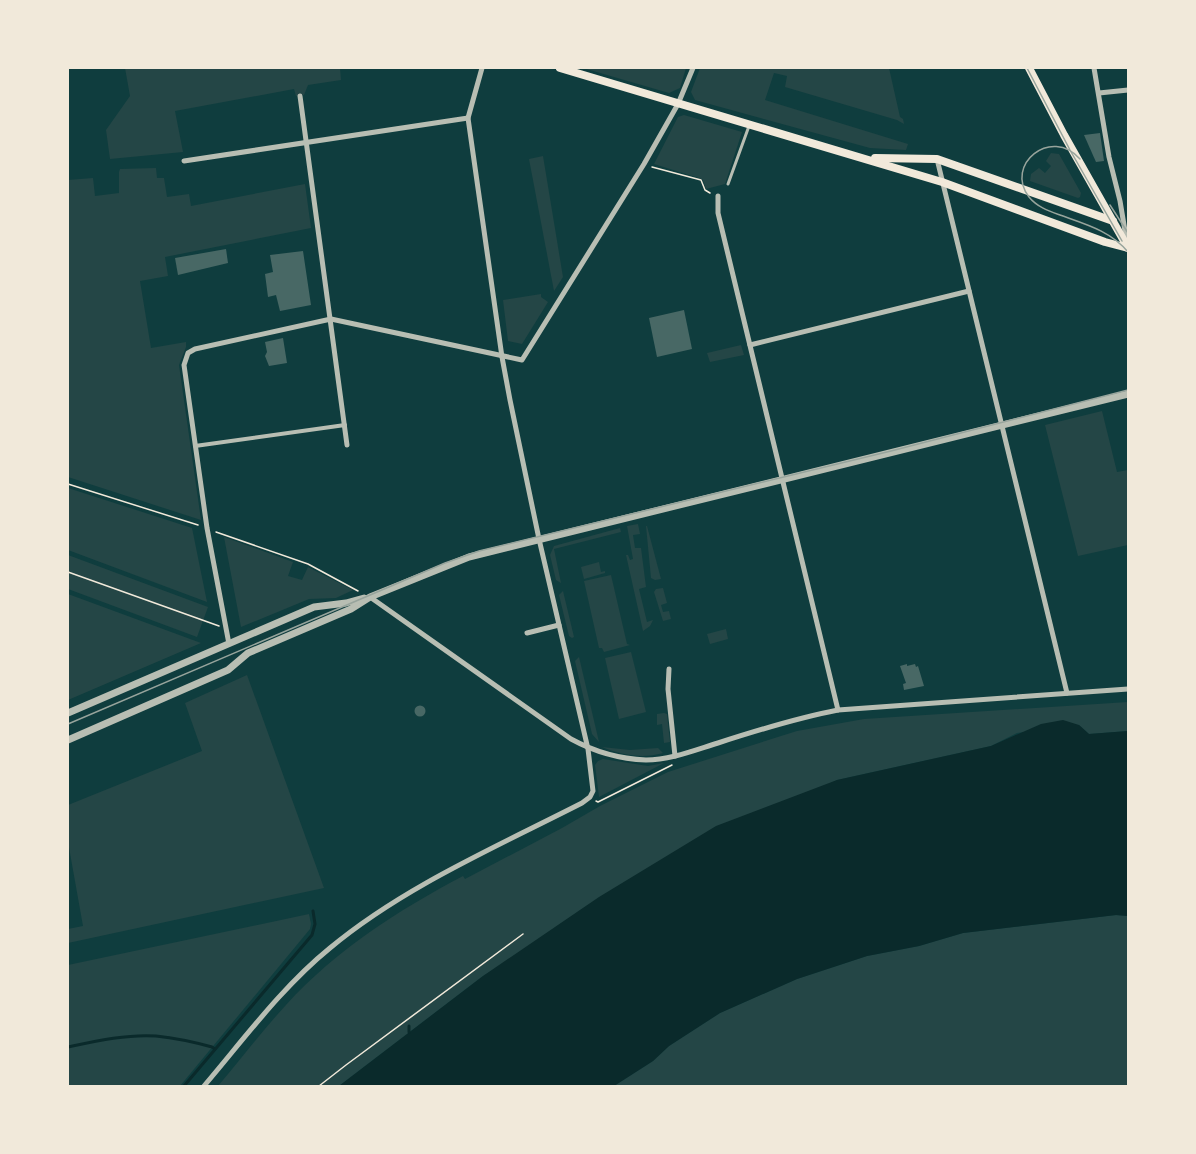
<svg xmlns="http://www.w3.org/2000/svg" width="1196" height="1154" font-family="'PT Sans',sans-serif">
<rect width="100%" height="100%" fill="#0f3d3e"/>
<g fill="#244646">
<path d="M125,68H340L341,80L308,85L304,95L296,96L294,89L175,111L183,152L110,159L106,130L130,96Z"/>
<path d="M583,68H686L680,88L669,93Z"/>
<path d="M700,68H889L900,117L903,119L904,124L897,120L785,87L787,76L774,73L765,100L908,144L906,150L870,148L695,100L691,92Z"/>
<path d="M684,115L742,132L725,184L706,189L703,180L699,178L654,164L678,117Z"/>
<path d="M1051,153L1059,154L1081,193L1080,197L1078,198L1030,181L1031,174L1039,168L1045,173L1051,166L1046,161Z"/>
<path d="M543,156L563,277L554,291L529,159Z"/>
<path d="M156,168L157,178H164L167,197L189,194L191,206L305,184L311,228L165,257L168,276L140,281L151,348L186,342V347L179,365L201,520L68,477V180L93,178L95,196L119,193V172L120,169Z"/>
<path d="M541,294V297L548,302L522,344L508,341L503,300Z"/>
<path d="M741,345L744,355L710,362L707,353Z"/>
<path d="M1102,411L1117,472L1128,470V545L1078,556L1045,425Z"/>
<path d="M68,488L192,528L207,602L68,550Z"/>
<path d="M638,524L640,534L633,535L635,548H641L646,587L639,589L647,622L653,620L650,626L643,631L626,555H628L630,560L633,559L627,526Z"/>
<path d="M646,526H647L661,579L655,580L651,578Z"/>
<path d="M620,528L621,532L554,549L561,583L556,580L550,555L554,546Z"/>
<path d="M224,537L293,562L288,576L302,580L308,567L353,590L336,598L309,599L241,627Z"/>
<path d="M68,555L208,607L197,637L68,589Z"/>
<path d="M599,562L601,572L605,571V573L584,579L581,567Z"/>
<path d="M611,575L627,644L630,645L604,652L602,648H599L584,581Z"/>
<path d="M663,588L667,603L661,605L663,612L669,611L671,619L663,621L654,592L656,589Z"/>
<path d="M563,591L574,637L572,638L569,636L559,595Z"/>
<path d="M68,594L201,643L68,700Z"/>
<path d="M726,629L728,639L710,644L707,634Z"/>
<path d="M631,652L646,712L619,719L605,658Z"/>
<path d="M579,657L599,742L592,734L575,661Z"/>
<path d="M247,675L324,888L68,943V929L83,926L68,842V805L202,751L185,703Z"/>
<path d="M1128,702V731L1089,734L1079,725L1017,733L991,746L837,780L483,976L339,1086H218C240,1060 262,1031 286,1005C336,950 397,911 463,876L465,879L562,828L600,806L668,772L797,731L864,719Z"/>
<path d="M664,713L667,714L670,742L664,743L662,724L657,725V714Z"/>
<path d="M602,747L630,750L658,748L663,753C642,759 622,755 602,747Z"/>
<path d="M603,759L648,766L664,763L599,797L595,765L598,761Z"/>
<path d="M309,914L311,924L310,929L180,1086H68V965Z"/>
<path d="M1116,915L1128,916V1086H614L653,1061L669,1046L720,1013L797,979L867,956L919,946L963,933Z"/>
</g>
<path fill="#0a2a2b" d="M1063,720L1079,725L1089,734L1128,731V916L1116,915L963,933L919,946L867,956L797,979L720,1013L669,1046L653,1061L614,1086H339L483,976L599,897L716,826L837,780L991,746L1041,724Z"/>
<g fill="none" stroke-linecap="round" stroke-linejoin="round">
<g stroke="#0a2a2b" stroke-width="3">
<path d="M409,1032V1026"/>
<path d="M68,1047C96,1041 127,1034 156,1036C175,1038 194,1042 212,1047L215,1049"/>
<path d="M184,1086L312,935L315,924L313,911"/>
</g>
</g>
<g fill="#486865">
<path d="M1100,133L1104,161L1096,162L1084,135Z"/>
<path d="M226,249L228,263L178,275L175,258Z"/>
<path d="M303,251L311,305L280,311L276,295L268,297L265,274L273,272L270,255Z"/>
<path d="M684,310L692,349L657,357L649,318Z"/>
<path d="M283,338L287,363L269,366L265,356L267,352L265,342Z"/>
<path d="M907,664V666L915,664L916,667L918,666L924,686L904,690L903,684L906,683L900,666Z"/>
<circle cx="420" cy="711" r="5.5"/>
</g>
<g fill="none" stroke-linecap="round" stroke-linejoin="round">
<g stroke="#f1e9da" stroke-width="1.5">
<path d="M652,167L701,180L705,190L710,193"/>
<path d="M68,484L198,525"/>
<path d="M216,532L308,564L358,591"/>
<path d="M68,572L219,626"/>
<path d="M596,801L598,802L672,765"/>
<path d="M319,1086L346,1065L523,934"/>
</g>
<path stroke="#b8beb3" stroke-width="3" d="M728,184L749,126"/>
<path stroke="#b8beb3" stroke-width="4" d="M195,446L345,425"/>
<g stroke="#b8beb3" stroke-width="5">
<path d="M1094,68L1109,157L1120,201L1127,243"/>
<path d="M1099,93L1128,90"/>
<path d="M300,96L347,445"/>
<path d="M937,159L1067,693"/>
<path d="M184,161L468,118"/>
<path d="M718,196V213L838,710"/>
<path d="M750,345L969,291"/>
<path d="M370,597L571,739C593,751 620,759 646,760C670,760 695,750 718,743C758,730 797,718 838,710L1128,689"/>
<path d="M527,633L559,625"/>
<path d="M229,644L207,528L184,365L188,353L195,349L331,319L522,360L644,164L678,104L693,68"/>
<path d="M669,669L668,689L675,756"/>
<path d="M204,1086C244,1039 282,987 330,948C403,887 498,846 582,803L590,797L593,791L588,749L539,539L510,400L502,357L468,118L482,68"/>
</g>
<g stroke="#b8beb3" stroke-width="7">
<path d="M68,713L314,607L346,603L364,598"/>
<path d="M68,740L228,670L248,653L351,609L370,597L469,557L1128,394"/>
</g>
<g stroke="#f1e9da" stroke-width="8">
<path d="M560,68L942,182L1105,242L1128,248"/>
<path d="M1029,68L1064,135L1128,248"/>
<path d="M875,158L937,159L1113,221"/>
</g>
<g stroke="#97a49c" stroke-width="1.5">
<path d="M1027,68L1070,150L1122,241"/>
<path d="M1080,159C1051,126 1004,165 1029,197C1037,207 1049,211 1060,215C1085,224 1111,231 1128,252"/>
<path d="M1110,205L1128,233"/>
<path d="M68,724L445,563L479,551L891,451L1128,390"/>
</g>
</g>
<rect width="1196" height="1154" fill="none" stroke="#f1e9da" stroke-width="138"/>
</svg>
